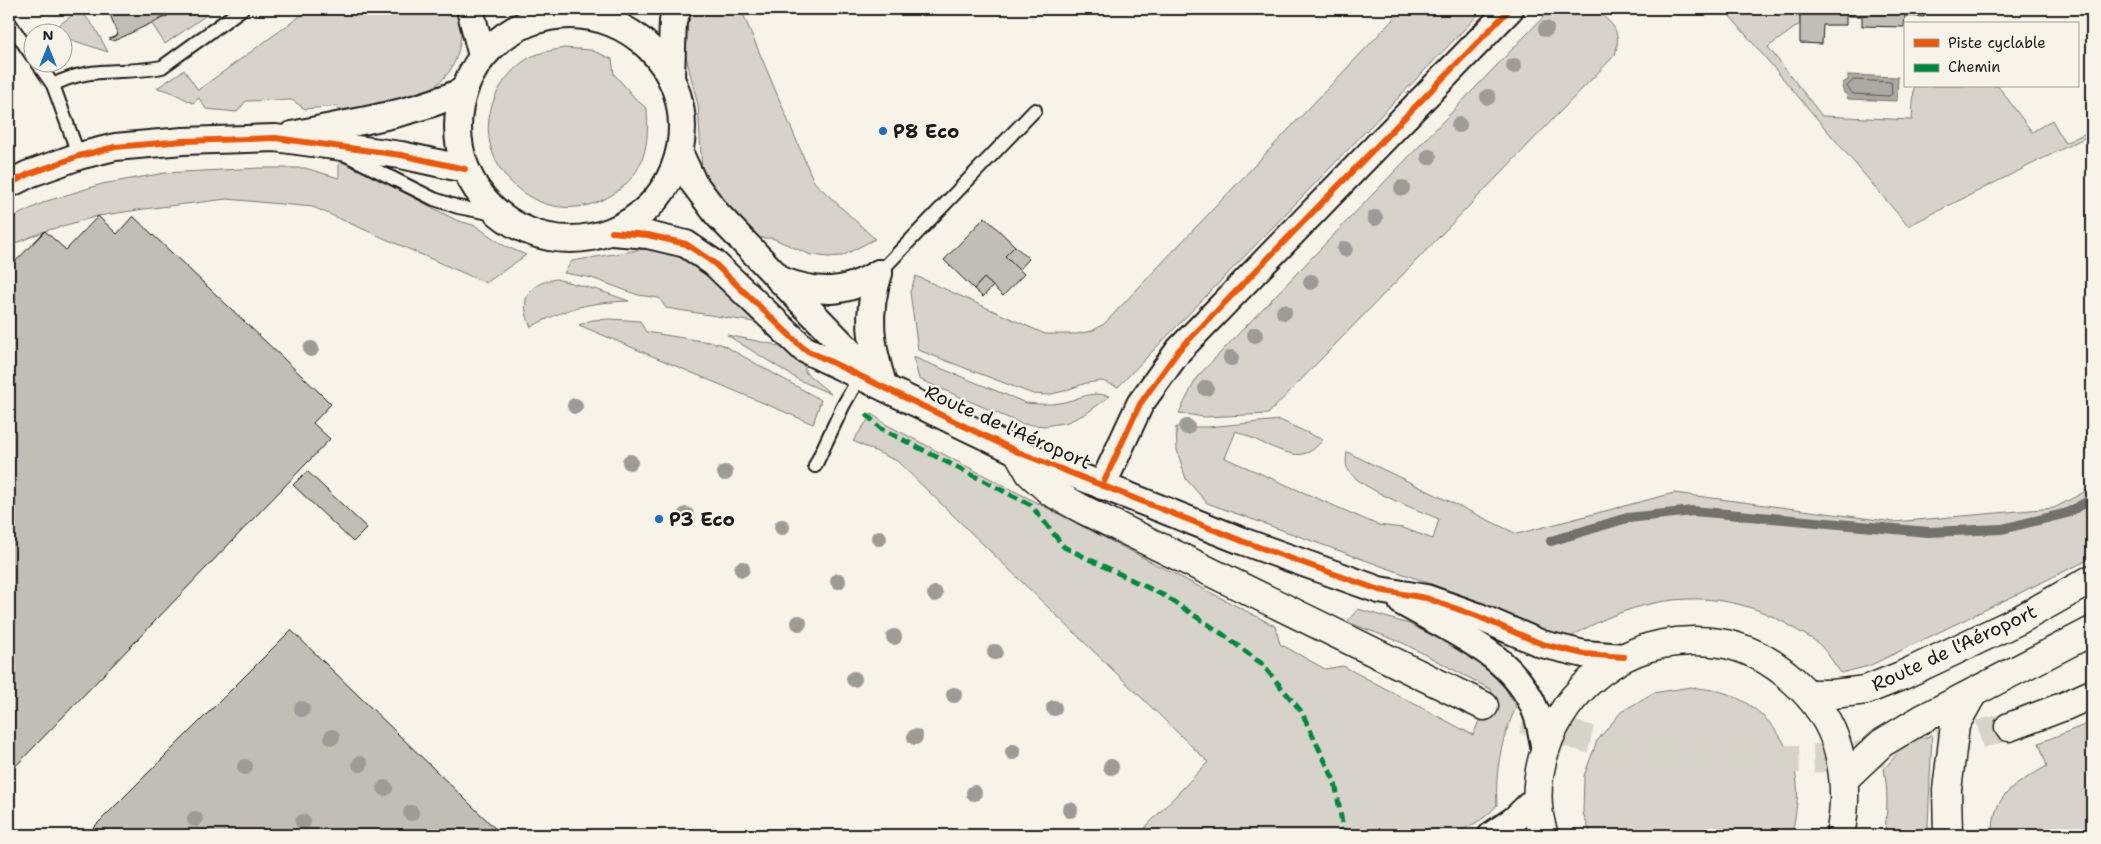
<svg xmlns="http://www.w3.org/2000/svg" width="2101" height="844" font-family="'Shantell Sans',sans-serif">
<rect width="100%" height="100%" fill="#f7f3e8"/>
<filter id="ink" filterUnits="userSpaceOnUse"><feTurbulence type="fractalNoise" baseFrequency=".02" numOctaves="2"/><feDisplacementMap in="SourceGraphic" scale="10" xChannelSelector="R" yChannelSelector="G"/><feConvolveMatrix kernelMatrix="1 2 1 2 8 2 1 2 1" color-interpolation-filters="sRGB"/></filter>
<g filter="url(#ink)">
<g fill="#d7d3cb" stroke="#7a7874">
<path d="M181,9H215L165,44L152,24Z"/>
<path d="M310,9H460C470,98 407,102 338,110L337,106L305,109L292,100L246,101L237,112L206,109L199,98L193,103L169,91L157,88L184,70L198,90Z"/>
<path d="M687,9H741L814,182L875,239L842,256L828,257L811,255L772,238H754L706,182L702,170L698,105L683,45Z"/>
<path d="M1403,9H1484L1118,387L1102,381L1086,383L1064,391L1048,395L1033,394L918,350L910,292L916,276L1045,334H1076L1092,331L1104,324Z"/>
<path d="M1551,9H1595C1613,25 1622,29 1615,55L1268,414L1204,417L1179,413L1197,377Z"/>
<path d="M1724,9H1800V24L1768,47L1822,116L1912,120L1914,86H1998L2032,132L2052,120L2065,143L2092,130V134L1908,226Z"/>
<path d="M80,10L95,28L108,52L63,37L62,32H49Z"/>
<path d="M564,48L591,50L612,59L614,74L635,98L647,109C649,144 646,171 615,193C539,243 451,153 505,80C513,69 525,58 538,54C546,51 555,50 564,48Z"/>
<path d="M339,162L350,164L456,220L476,226L503,245L526,255L486,283L313,207L227,199L144,209L98,216L45,231L9,246V219L47,201L102,184L165,173L260,168H305L339,178Z"/>
<path d="M644,249L671,253L696,265L760,323L666,308L659,298L638,295L592,278L564,273L572,261Z"/>
<path d="M556,279L598,290L629,301C586,303 569,307 531,327C519,300 526,284 556,279Z"/>
<path d="M611,319L640,321L646,332L721,344L821,400L813,424L579,325L592,320Z"/>
<path d="M727,335L772,344L782,348L805,367V372L831,394L799,380Z"/>
<path d="M913,357L1026,403C1037,404 1048,405 1059,403C1079,400 1088,390 1110,396L1087,413L1068,422L1045,426L1022,424L919,379Z"/>
<path d="M872,414L887,425L1275,626L1280,644L1325,669L1343,666L1473,735L1492,690L1403,643L1347,622L1358,609L1409,624L1444,641L1481,664L1504,686L1516,707C1501,740 1495,770 1497,805C1484,821 1467,828 1449,835H1138L1208,762L897,461L853,441Z"/>
<path d="M1280,420L1323,440C1317,446 1312,452 1303,454C1288,458 1252,437 1236,431L1225,458L1378,525L1403,528L1433,539L1439,519C1418,510 1360,489 1349,471C1345,466 1346,459 1347,452L1517,534L1674,493L1894,522L2054,508L2092,488V558L1869,666L1841,673C1834,664 1828,653 1820,645C1814,639 1803,634 1795,629C1722,582 1640,594 1569,638L1530,625L1467,597L1207,503L1186,479L1177,450L1176,427H1208Z"/>
<path d="M1691,687C1701,689 1714,689 1725,693C1772,709 1805,760 1796,810C1795,819 1794,827 1790,835H1591L1583,813L1584,776L1597,741L1621,712L1653,693Z"/>
<path d="M2092,722V835H1993C1992,794 2015,785 2047,766L2039,743Z"/>
<path d="M1932,734L1928,826L1930,835H1884C1888,812 1888,792 1884,769L1897,754Z"/>
</g>
<path fill="#aca9a2" stroke="#72716c" d="M1848,75L1898,77L1897,101L1848,99L1847,95L1844,93L1842,87L1844,82L1848,80Z"/>
<g fill="none" stroke-linecap="round" stroke-linejoin="round">
<path stroke="#565452" stroke-width="1" d="M1854,80L1891,82L1892,94L1889,96L1853,94L1847,87Z"/>
<path stroke="#72716c" stroke-width="10" d="M1551,541L1627,518L1693,511L1928,532L2002,529L2067,513L2092,499"/>
</g>
<g fill="#c0beb5" stroke="#1c1c1c">
<path d="M108,9H181L114,41L109,39L118,35Z"/>
<path d="M1800,9H1944V11H1924V17L1905,16L1904,27L1862,26V16H1846V25H1823L1822,44L1800,43Z"/>
<path d="M98,216L117,234L133,216L322,395L331,404L313,423L330,439L9,773V268L45,231L66,250Z"/>
<path d="M985,217L1015,246L1005,256L1024,274L1003,296L984,278L974,289L944,260Z"/>
<path d="M1015,246L1029,259L1019,270L1005,256Z"/>
<path d="M984,278L993,286L983,297L974,289Z"/>
<path d="M307,471L367,528L353,542L293,485Z"/>
<path d="M291,630L502,835H86Z"/>
</g>
<g fill="none" stroke-linecap="round" stroke-linejoin="round">
<path stroke="#d6d3c9" stroke-width="28" stroke-dasharray="28 14" stroke-linecap="butt" d="M1484,706C1517,718 1551,729 1585,738C1698,765 1829,766 1943,743C1965,738 1987,732 2009,727"/>
<defs>
<g id="lane">
<path d="M9,22L32,56"/>
<path d="M37,62L53,85L79,156"/>
<path d="M53,85C90,65 123,75 162,67L242,9"/>
<path d="M346,155L434,199L458,207L500,215"/>
<path d="M879,273L1035,110"/>
<path d="M815,466L843,406L860,376"/>
</g>
<g id="street">
<path d="M470,9L482,56"/>
<circle cx="570" cy="127" r="112"/>
<path d="M671,76L673,21L678,9"/>
<path d="M292,135C351,122 408,116 463,91"/>
<path d="M680,154L693,182L717,214L870,373"/>
<path d="M9,184L29,174L79,156L115,147L183,141L275,138L401,155L465,169"/>
<path d="M612,232L648,235L686,244L714,263L804,349L1018,452L1242,541L1379,590L1426,598L1477,616L1542,644L1584,654L1624,657"/>
<path d="M879,273C866,314 870,343 883,384"/>
<path d="M780,280C818,294 844,295 879,273"/>
<path d="M1102,486L1140,404L1179,350L1510,9"/>
<path d="M1402,602C1450,630 1515,655 1536,712C1541,724 1542,737 1545,749"/>
<path d="M1492,835L1514,820L1537,798"/>
</g>
<g id="primary">
<path d="M1018,452L1030,473L1051,492L1084,510L1484,706"/>
<path d="M1808,694H1833L1866,690L1901,676L2019,620L2092,579"/>
<path d="M2009,727L2065,706L2092,694"/>
<path d="M1844,779L1882,743L1922,719L2092,631"/>
<path d="M1544,835C1533,803 1537,770 1549,739C1562,707 1582,684 1611,665C1643,644 1682,637 1720,643C1771,651 1825,699 1838,749C1846,779 1846,806 1840,835"/>
<path d="M1948,835L1947,790L1955,725L1973,693"/>
</g>
</defs>
<use href="#lane" stroke="#1c1c1c" stroke-width="16"/>
<use href="#street" stroke="#1c1c1c" stroke-width="30"/>
<use href="#primary" stroke="#1c1c1c" stroke-width="31"/>
<use href="#lane" stroke="#f7f3e8" stroke-width="12"/>
<use href="#street" stroke="#f7f3e8" stroke-width="26"/>
<use href="#primary" stroke="#f7f3e8" stroke-width="28"/>
<path stroke="#00873e" stroke-width="5" stroke-dasharray="10 5" stroke-linecap="butt" d="M866,414L880,428L1031,505L1064,547L1165,596L1221,633L1261,663L1301,711L1335,782L1344,835"/>
<defs>
<g id="cycleway">
<path d="M9,184L29,174L79,156L115,147L183,141L275,138L401,155L465,169"/>
<path d="M612,232L648,235L686,244L714,263L804,349L1018,452L1242,541L1379,590L1426,598L1477,616L1542,644L1584,654L1624,657"/>
<path d="M1102,486L1140,404L1179,350L1510,9"/>
</g>
</defs>
<use href="#cycleway" stroke="#f7f3e8" stroke-width="9"/>
<use href="#cycleway" stroke="#e8590c" stroke-width="6"/>
</g>
<g fill="#9d9b95">
<circle cx="1546" cy="29" r="8"/>
<circle cx="1514" cy="66" r="8"/>
<circle cx="1488" cy="97" r="8"/>
<circle cx="1459" cy="125" r="8"/>
<circle cx="1429" cy="157" r="8"/>
<circle cx="1402" cy="188" r="8"/>
<circle cx="1375" cy="218" r="8"/>
<circle cx="1345" cy="249" r="8"/>
<circle cx="1311" cy="282" r="8"/>
<circle cx="1284" cy="312" r="8"/>
<circle cx="1255" cy="335" r="8"/>
<circle cx="311" cy="349" r="8"/>
<circle cx="1231" cy="358" r="8"/>
<circle cx="1206" cy="388" r="8"/>
<circle cx="575" cy="406" r="8"/>
<circle cx="1187" cy="427" r="8"/>
<circle cx="630" cy="462" r="8"/>
<circle cx="725" cy="473" r="8"/>
<circle cx="686" cy="515" r="8"/>
<circle cx="782" cy="527" r="8"/>
<circle cx="879" cy="538" r="8"/>
<circle cx="742" cy="569" r="8"/>
<circle cx="838" cy="581" r="8"/>
<circle cx="935" cy="594" r="8"/>
<circle cx="799" cy="623" r="8"/>
<circle cx="894" cy="637" r="8"/>
<circle cx="995" cy="652" r="8"/>
<circle cx="854" cy="679" r="8"/>
<circle cx="954" cy="695" r="8"/>
<circle cx="1054" cy="708" r="8"/>
<circle cx="302" cy="709" r="8"/>
<circle cx="332" cy="737" r="8"/>
<circle cx="915" cy="737" r="8"/>
<circle cx="1013" cy="752" r="8"/>
<circle cx="360" cy="764" r="8"/>
<circle cx="245" cy="767" r="8"/>
<circle cx="1111" cy="767" r="8"/>
<circle cx="385" cy="788" r="8"/>
<circle cx="974" cy="793" r="8"/>
<circle cx="1070" cy="810" r="8"/>
<circle cx="411" cy="813" r="8"/>
<circle cx="195" cy="819" r="8"/>
<circle cx="303" cy="822" r="8"/>
</g>
</g>
<g fill="#1f6fb2" stroke="#f7f3e8" stroke-width="2">
<circle cx="883" cy="131" r="5"/>
<circle cx="659" cy="519" r="5"/>
</g>
<g text-anchor="middle" dominant-baseline="central" stroke-width="4.5" stroke-linejoin="round" paint-order="stroke">
<g font-size="19" font-weight="bold" fill="#1c1c1c" stroke="#f7f3e8" text-anchor="start">
<text x="893" y="131">P8 Eco</text>
<text x="669" y="519">P3 Eco</text>
</g>
<g font-size="19" fill="#1c1c1c" stroke="#f7f3e8">
<text transform="translate(1008 427) rotate(24)">Route de l'Aéroport</text>
<text transform="translate(1954 648) rotate(-25)">Route de l'Aéroport</text>
</g>
</g>
<rect width="2101" height="844" fill="none" stroke="#f7f3e8" stroke-width="30"/>
<rect x="15" y="15" width="2071" height="814" fill="none" stroke="#1c1c1c" stroke-width="2" filter="url(#ink)"/>
<rect x="1904" y="22" width="175" height="65" fill="#f7f3e8" stroke="#9f9d96"/>
<rect x="1914" y="39" width="25" height="8" fill="#e8590c" stroke="#9f9d96"/>
<text x="1948" y="48" font-size="15" fill="#1c1c1c">Piste cyclable</text>
<rect x="1914" y="64" width="25" height="8" fill="#00873e" stroke="#9f9d96"/>
<text x="1948" y="72" font-size="15" fill="#1c1c1c">Chemin</text>
<g transform="translate(48 48)"><circle r="24" fill="#f7f3e8" stroke="#9f9d96"/>
<path d="M0-4L9 19L0 12L-9 19Z" fill="#1f6fb2"/>
<text y="-8" font-size="14" font-weight="bold" text-anchor="middle" fill="#1c1c1c">N</text>
</g>
</svg>
